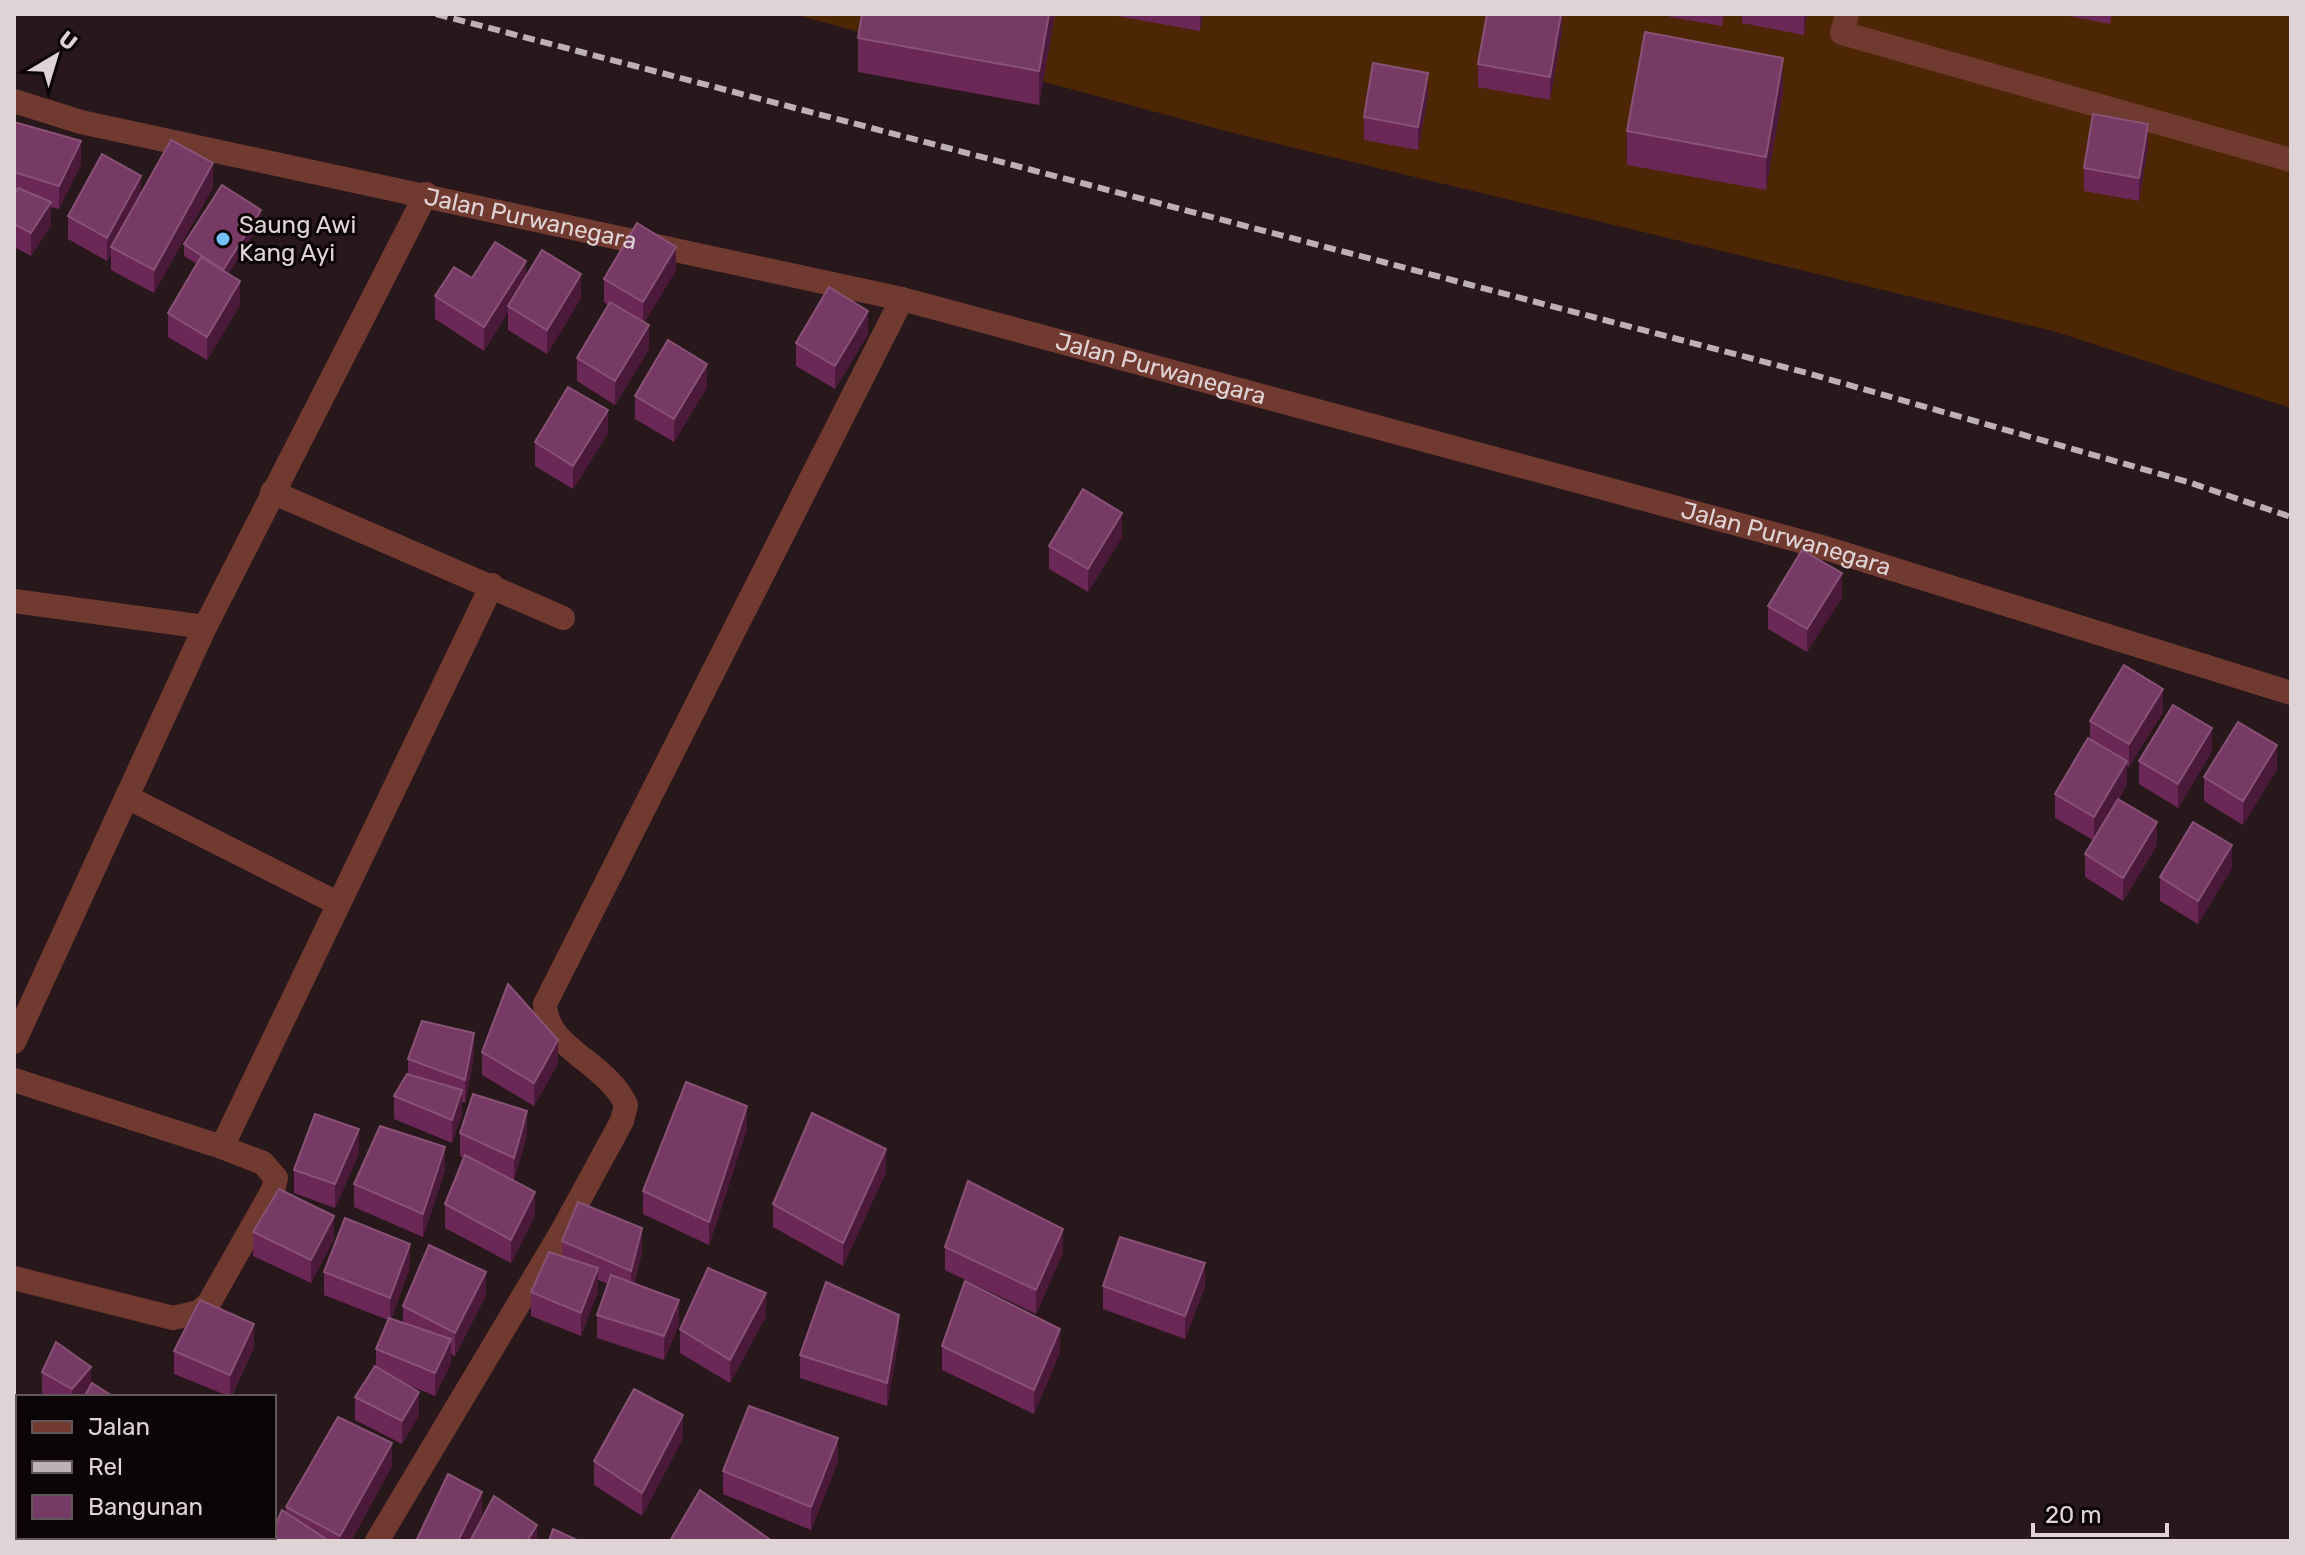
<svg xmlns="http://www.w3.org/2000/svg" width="2305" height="1555" font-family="Rubik,sans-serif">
<rect width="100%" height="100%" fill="#28171b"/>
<path fill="#4d2705" d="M793,14H2291V408L2053,331L1237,134Z"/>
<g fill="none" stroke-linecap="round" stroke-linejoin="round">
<g stroke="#713a30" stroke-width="24">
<path d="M1847,14L1842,33L2291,160"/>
<path d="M272,492L563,618"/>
<path d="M14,601L205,627"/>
<path d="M127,797L337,903"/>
<path d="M14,1042L205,627L426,194"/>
<path d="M14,1080L222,1147L263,1163L276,1178L273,1190L209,1303L199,1312L173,1318L14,1278"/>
<path d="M222,1147L492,585"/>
<path d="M14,1505L18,1509"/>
<path d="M47,1537L51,1541"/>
<path d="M377,1541L561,1233L622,1121L626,1105C607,1062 545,1048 545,1004L902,299"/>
</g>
<path stroke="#713a30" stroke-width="24" id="s1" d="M14,101L81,122L902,299L1822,547L2291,693"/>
<path stroke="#beb1b3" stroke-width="6" stroke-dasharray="12 6" stroke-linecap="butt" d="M436,14L1807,373L2188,482L2291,517"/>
</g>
<g fill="#6b2857">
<path d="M1055,14L1039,105L858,72V38Z"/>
<path d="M1106,14H1203L1200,31Z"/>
<path d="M1562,14V32L1550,100L1478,87V64Z"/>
<path d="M1670,14H1724L1722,26L1670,17Z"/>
<path d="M1742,14H1807L1804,35L1742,23Z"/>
<path d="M2059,14H2112L2110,24Z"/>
<path d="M1783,92L1766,190L1627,165V131Z"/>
<path d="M1428,96L1418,150L1364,140V117Z"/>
<path d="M14,122L81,164L59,209L51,207V225L31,256L14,247Z"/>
<path d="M2148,147L2139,201L2084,191V168Z"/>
<path d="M213,187L154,293L111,270V254L107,261L68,239V216L141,192Z"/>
<path d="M261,222L228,274L240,305L207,360L168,337V313L197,264L184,256V244Z"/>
<path d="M676,270L644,323L649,349L615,405L577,381V358L608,305L604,302V279Z"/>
<path d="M526,277L581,298L547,354L508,330V312L484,351L435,319V296L472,278Z"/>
<path d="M868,334L835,389L796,366V343Z"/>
<path d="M707,387L674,442L635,419V396Z"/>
<path d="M608,433L573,489L535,466V442Z"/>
<path d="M1122,537L1088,592L1049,569V546Z"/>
<path d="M1842,597L1807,652L1768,629V606Z"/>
<path d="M2163,712L2129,767L2127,766V784L2119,799L2157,845L2123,901L2085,877V854L2093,840L2055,818V794L2090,739V721Z"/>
<path d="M2212,751L2178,808L2139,784V761Z"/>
<path d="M2277,769L2243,825L2204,801V777Z"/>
<path d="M2232,868L2198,924L2160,901V877Z"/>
<path d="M482,1052L558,1063L534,1106L482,1075Z"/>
<path d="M474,1057L465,1103L462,1102V1113L452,1143L394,1119V1096L408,1074V1059Z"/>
<path d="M747,1129L709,1245L643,1214V1191Z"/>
<path d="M460,1133L527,1134L514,1180L535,1215L511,1263L445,1228V1204L464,1158L460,1156Z"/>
<path d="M359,1153L335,1208L294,1193V1170Z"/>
<path d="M445,1170L423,1237L354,1207V1184Z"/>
<path d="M886,1172L843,1266L773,1227V1204Z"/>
<path d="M253,1232L334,1239L311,1283L253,1256Z"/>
<path d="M562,1241L642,1252L634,1284L679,1324L664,1360L597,1338V1315L608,1284L598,1280V1291L581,1336L531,1316V1292L562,1256Z"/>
<path d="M945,1247L1063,1252L1036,1314L945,1270Z"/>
<path d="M410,1267L391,1319L403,1323V1306L486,1295L455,1356L451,1354V1363L435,1396L406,1384L419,1415L402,1444L355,1420V1397L376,1366V1349L388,1320L324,1295V1272Z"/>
<path d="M1103,1286H1205L1185,1339L1103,1309Z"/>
<path d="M766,1316L730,1383L680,1353V1329Z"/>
<path d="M899,1338L887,1406L800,1378V1355Z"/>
<path d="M942,1346L1060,1352L1034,1414L942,1370Z"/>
<path d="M254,1347L231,1397L174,1374V1351Z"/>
<path d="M42,1372L91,1385L114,1397H44L42,1396Z"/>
<path d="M683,1438L642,1516L594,1485V1461Z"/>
<path d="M838,1461L811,1530L723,1494V1471Z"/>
<path d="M392,1466L351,1541H268L286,1513V1507Z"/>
<path d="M178,1537H262L260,1541H178Z"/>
</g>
<g fill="#4b1939">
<path d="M1049,14H1055L1039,105V71Z"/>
<path d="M1200,14H1203L1200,31Z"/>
<path d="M1561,14L1562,32L1550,100V77Z"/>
<path d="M1804,14H1807L1804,35Z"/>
<path d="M1783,58V92L1766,190V157Z"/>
<path d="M1428,73V96L1418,150V127Z"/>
<path d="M2148,124V147L2139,201V178Z"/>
<path d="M81,141V164L59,209V186Z"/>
<path d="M213,163V187L154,293V270Z"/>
<path d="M141,176V199L111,247V254L107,261V238Z"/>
<path d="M51,202V225L31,256V233Z"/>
<path d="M261,210V222L223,282V270Z"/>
<path d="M676,247V270L643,325V302Z"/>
<path d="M526,261V284L508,306V312L484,351V327Z"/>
<path d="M581,274V298L547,354V330Z"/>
<path d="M240,281V305L207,360V337Z"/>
<path d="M868,311V334L835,389V366Z"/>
<path d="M649,325V349L615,405V381Z"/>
<path d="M707,364V387L674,442V419Z"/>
<path d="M608,410V433L573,489V466Z"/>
<path d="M1122,513V537L1088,592V569Z"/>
<path d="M1842,573V597L1807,652V629Z"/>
<path d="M2163,689V712L2129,767V744Z"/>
<path d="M2212,728V751L2178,808V784Z"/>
<path d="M2277,745V769L2243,825V801Z"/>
<path d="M2127,761V784L2094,841V817Z"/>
<path d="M2157,822V845L2123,901V878Z"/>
<path d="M2232,845V868L2198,924V901Z"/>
<path d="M474,1033V1057L465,1103V1080Z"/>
<path d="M558,1040V1063L534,1106V1083Z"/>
<path d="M462,1090V1113L452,1143V1120Z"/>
<path d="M747,1106V1129L709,1245V1222Z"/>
<path d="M527,1111V1134L514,1181V1158Z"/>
<path d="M359,1129V1153L335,1208V1184Z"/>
<path d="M445,1147V1170L423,1237V1214Z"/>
<path d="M886,1149V1172L843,1266V1243Z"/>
<path d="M535,1192V1215L511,1263V1240Z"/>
<path d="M334,1216V1239L311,1283V1260Z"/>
<path d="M642,1228V1252L631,1294V1271Z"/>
<path d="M1063,1229V1252L1036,1314V1290Z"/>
<path d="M410,1244V1267L390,1321V1298Z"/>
<path d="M1205,1263V1286L1185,1339V1316Z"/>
<path d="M598,1268V1291L581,1336V1313Z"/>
<path d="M486,1272V1295L455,1356V1333Z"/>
<path d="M766,1293V1316L730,1383V1360Z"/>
<path d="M679,1300V1324L664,1360V1336Z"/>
<path d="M899,1315V1338L887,1406V1383Z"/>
<path d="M254,1324V1347L230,1397V1375Z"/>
<path d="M1060,1329V1352L1034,1414V1390Z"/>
<path d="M451,1339V1363L435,1396V1373Z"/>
<path d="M91,1367V1390L85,1397H72V1389Z"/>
<path d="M419,1392V1415L402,1444V1421Z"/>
<path d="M683,1415V1438L642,1516V1493Z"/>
<path d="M838,1438V1461L811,1530V1507Z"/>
<path d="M392,1443V1466L351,1541H340V1536Z"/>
<path d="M482,1492V1515L469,1541H458Z"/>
<path d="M537,1525V1541H527Z"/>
<path d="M250,1537H262L260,1541H248Z"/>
</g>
<g fill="#773a64" stroke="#885276" stroke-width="2">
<path d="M862,14H1049L1039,71L858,38Z"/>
<path d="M1487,14H1561L1550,77L1478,64Z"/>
<path d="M1645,32L1783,58L1766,157L1627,131Z"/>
<path d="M1373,63L1428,73L1418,127L1364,117Z"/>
<path d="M2093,114L2148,124L2139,178L2084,168Z"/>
<path d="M14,122L81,141L59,186L14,172Z"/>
<path d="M171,140L213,163L154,270L111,247Z"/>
<path d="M102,154L141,176L107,238L68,216Z"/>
<path d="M222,185L261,210L223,270L184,244Z"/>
<path d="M18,188L51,202L31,233L14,224V195Z"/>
<path d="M637,223L676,247L643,302L604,279Z"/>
<path d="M495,242L526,261L484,327L435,296L454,267L472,278Z"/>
<path d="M542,250L581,274L547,330L508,306Z"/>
<path d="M201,257L240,281L207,337L168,313Z"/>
<path d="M829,287L868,311L835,366L796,343Z"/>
<path d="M610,302L649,325L615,381L577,358Z"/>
<path d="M668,340L707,364L674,419L635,396Z"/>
<path d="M568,387L608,410L573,466L535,442Z"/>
<path d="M1083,489L1122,513L1088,569L1049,546Z"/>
<path d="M1802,550L1842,573L1807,629L1768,606Z"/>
<path d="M2124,665L2163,689L2129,744L2090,721Z"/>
<path d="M2173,705L2212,728L2178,784L2139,761Z"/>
<path d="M2238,722L2277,745L2243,801L2204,777Z"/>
<path d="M2088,738L2127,761L2094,817L2055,794Z"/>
<path d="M2118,799L2157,822L2123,878L2085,854Z"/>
<path d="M2193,822L2232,845L2198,901L2160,877Z"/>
<path d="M508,984L558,1040L534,1083L482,1052Z"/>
<path d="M422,1021L474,1033L465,1080L408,1059Z"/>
<path d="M407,1074L462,1090L452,1120L394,1096Z"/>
<path d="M686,1082L747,1106L709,1222L643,1191Z"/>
<path d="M473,1094L527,1111L514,1158L460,1133Z"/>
<path d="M812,1113L886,1149L843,1243L773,1204Z"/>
<path d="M315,1114L359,1129L335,1184L294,1170Z"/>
<path d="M380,1126L445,1147L423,1214L354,1184Z"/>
<path d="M465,1155L535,1192L511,1240L445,1204Z"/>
<path d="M968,1181L1063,1229L1036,1290L945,1247Z"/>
<path d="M279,1189L334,1216L311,1260L253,1232Z"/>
<path d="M578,1202L642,1228L631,1271L562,1241Z"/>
<path d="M345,1218L410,1244L390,1298L324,1272Z"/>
<path d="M1120,1237L1205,1263L1185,1316L1103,1286Z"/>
<path d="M429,1245L486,1272L455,1333L403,1306Z"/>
<path d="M549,1252L598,1268L581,1313L531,1292Z"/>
<path d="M708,1268L766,1293L730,1360L680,1329Z"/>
<path d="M611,1275L679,1300L664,1336L597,1315Z"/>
<path d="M965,1281L1060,1329L1034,1390L942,1346Z"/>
<path d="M826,1282L899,1315L887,1383L800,1355Z"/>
<path d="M200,1300L254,1324L230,1375L174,1351Z"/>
<path d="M389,1318L451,1339L435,1373L376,1349Z"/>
<path d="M56,1342L91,1367L72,1389L42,1372Z"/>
<path d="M375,1366L419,1392L402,1421L355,1397Z"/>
<path d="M92,1383L114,1397H84Z"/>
<path d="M634,1389L683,1415L642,1493L594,1461Z"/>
<path d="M749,1406L838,1438L811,1507L723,1471Z"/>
<path d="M338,1417L392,1443L340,1536L286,1507Z"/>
<path d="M448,1474L482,1492L458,1541H416Z"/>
<path d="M700,1490L772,1541H670Z"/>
<path d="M494,1496L537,1525L527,1541H470Z"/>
<path d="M282,1510L329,1541H268L270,1537H274V1528Z"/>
<path d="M553,1529L579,1541H549Z"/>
<path d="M210,1537H250L248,1541H217Z"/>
</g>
<circle fill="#75c0f6" stroke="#0c0506" stroke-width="3" cx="223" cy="239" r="8"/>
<g text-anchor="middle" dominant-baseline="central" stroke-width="6" stroke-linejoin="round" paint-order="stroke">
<g font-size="24" fill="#e0d3d5" stroke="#0c0506">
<text stroke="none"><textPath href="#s1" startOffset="530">Jalan Purwanegara</textPath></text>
<text stroke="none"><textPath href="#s1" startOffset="1178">Jalan Purwanegara</textPath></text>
<text stroke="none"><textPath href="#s1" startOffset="1826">Jalan Purwanegara</textPath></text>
</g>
<g font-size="24" fill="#e0d3d5" stroke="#0c0506" text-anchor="start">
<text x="239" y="225">Saung Awi<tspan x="239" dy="28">Kang Ayi</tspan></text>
</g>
</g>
<rect width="2305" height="1555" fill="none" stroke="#e0d3d5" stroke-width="32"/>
<rect x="16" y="1395" width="260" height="144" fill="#0c0506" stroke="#615759" stroke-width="2"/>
<rect x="32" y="1421" width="40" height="12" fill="#713a30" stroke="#615759" stroke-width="2"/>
<text x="88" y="1435" font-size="24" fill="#e0d3d5">Jalan</text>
<rect x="32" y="1461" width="40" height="12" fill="#beb1b3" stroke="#615759" stroke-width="2"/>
<text x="88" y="1475" font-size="24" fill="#e0d3d5">Rel</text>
<rect x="32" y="1495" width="40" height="24" fill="#773a64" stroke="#615759" stroke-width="2"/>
<text x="88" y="1515" font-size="24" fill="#e0d3d5">Bangunan</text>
<g transform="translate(56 56) rotate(38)" stroke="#0c0506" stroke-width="6" paint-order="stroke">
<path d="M0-6L14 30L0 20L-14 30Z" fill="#e0d3d5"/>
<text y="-12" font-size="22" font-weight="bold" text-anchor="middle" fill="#e0d3d5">U</text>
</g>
<path d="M2033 1523v12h134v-12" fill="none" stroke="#e0d3d5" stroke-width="4"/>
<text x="2045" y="1523" font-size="24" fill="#e0d3d5" stroke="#0c0506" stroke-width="6" paint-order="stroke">20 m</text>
</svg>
